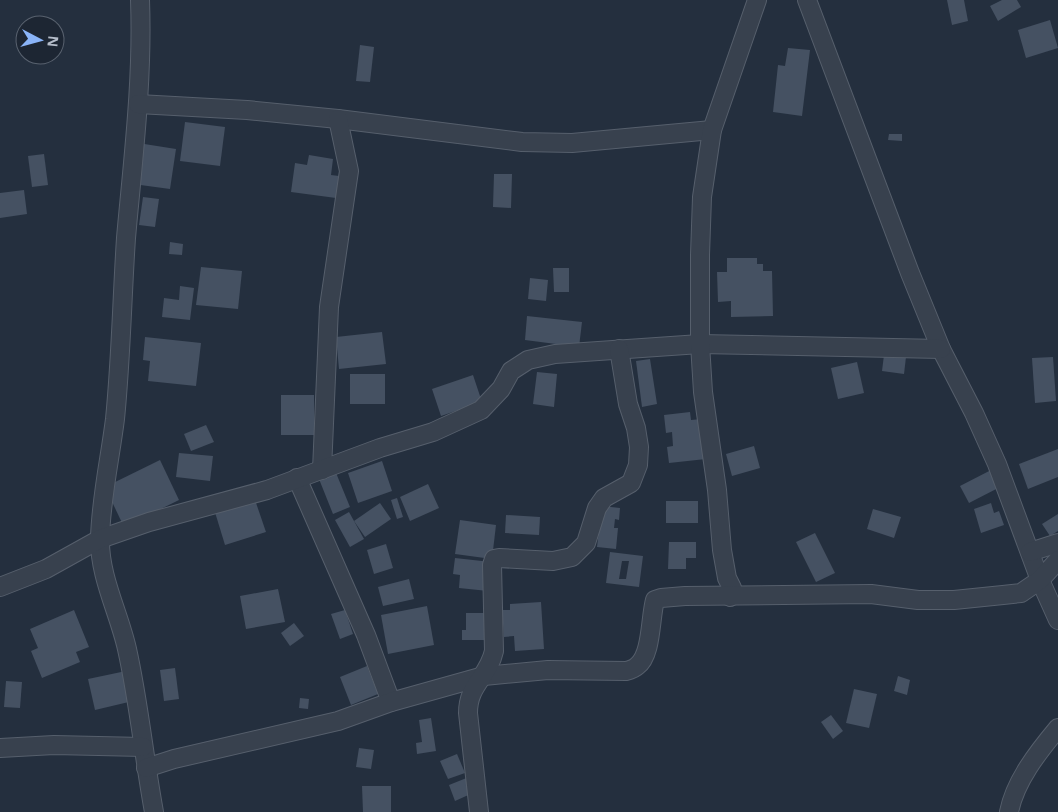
<svg xmlns="http://www.w3.org/2000/svg" width="1058" height="812" font-family="'Open Sans',sans-serif">
<rect width="100%" height="100%" fill="#242f3e"/>
<g fill="#455162" fill-rule="evenodd">
<path d="M947,0H964L968,21L952,25Z"/>
<path d="M1002,0H1017L1021,7L998,21L990,6Z"/>
<path d="M1050,20L1058,48L1026,58L1018,30Z"/>
<path d="M360,45L374,47L370,82L356,81Z"/>
<path d="M788,48L810,50L802,116L773,112L778,65L785,66Z"/>
<path d="M185,122L225,127L220,166L180,161Z"/>
<path d="M889,134H902V141L888,140Z"/>
<path d="M138,143L176,149L170,189L133,184Z"/>
<path d="M44,154L48,185L32,187L28,156Z"/>
<path d="M309,155L333,159L331,175L339,176L336,198L291,192L295,163L307,165Z"/>
<path d="M494,174H512L511,208L493,207Z"/>
<path d="M24,190L27,214L0,218V193Z"/>
<path d="M143,197L159,199L155,227L139,225Z"/>
<path d="M170,242L183,244L182,255L169,254Z"/>
<path d="M727,258H757V264H763V271H772L773,316L731,317V301L718,302L717,272H727Z"/>
<path d="M201,267L242,271L238,309L196,305Z"/>
<path d="M553,268H569V292H554Z"/>
<path d="M530,278L548,280L546,301L528,299Z"/>
<path d="M180,286L194,288L190,320L162,317L164,298L179,300Z"/>
<path d="M527,316L582,322L579,347L525,340Z"/>
<path d="M382,332L386,364L339,369L336,337Z"/>
<path d="M145,337L201,343L196,386L148,381L150,361L143,360Z"/>
<path d="M884,355L906,357L904,374L882,371Z"/>
<path d="M1053,357L1056,401L1035,403L1032,358Z"/>
<path d="M650,359L657,404L642,407L636,361Z"/>
<path d="M857,362L864,393L838,399L831,368Z"/>
<path d="M537,372L557,374L554,407L533,404Z"/>
<rect x="350" y="374" width="35" height="30"/>
<path d="M473,375L482,402L441,416L432,389Z"/>
<rect x="281" y="395" width="33" height="40"/>
<path d="M690,412L691,420L702,419L706,459L669,463L667,447L673,446L672,432L666,433L664,415Z"/>
<path d="M206,425L214,442L191,451L184,434Z"/>
<path d="M754,446L760,468L732,476L726,454Z"/>
<path d="M1058,449V477L1028,489L1019,464Z"/>
<path d="M179,453L213,456L210,481L176,477Z"/>
<path d="M160,460L179,500L124,527L105,487Z"/>
<path d="M382,461L392,491L358,503L348,473Z"/>
<path d="M334,468L350,507L333,514L317,474Z"/>
<path d="M993,469L1002,486L969,503L960,486Z"/>
<path d="M428,484L439,508L410,521L400,497Z"/>
<path d="M254,497L266,532L225,545L214,509Z"/>
<path d="M397,498L403,517L397,519L391,500Z"/>
<rect x="666" y="501" width="32" height="22"/>
<path d="M380,503L391,519L365,537L354,521Z"/>
<path d="M991,503L994,513L999,511L1004,525L981,533L974,509Z"/>
<path d="M602,506L620,508L619,520L615,519L614,528H618L616,549L597,547Z"/>
<path d="M873,509L901,517L894,538L867,529Z"/>
<path d="M349,512L364,539L350,547L335,520Z"/>
<path d="M1058,514V531L1050,536L1042,524Z"/>
<path d="M506,515L540,517L539,535L505,533Z"/>
<path d="M460,520L496,525L492,559L455,554Z"/>
<path d="M815,533L835,573L816,582L796,542Z"/>
<path d="M669,542H696V558H686V569H668Z"/>
<path d="M386,544L393,568L374,574L367,550Z"/>
<path d="M610,552L643,556L639,587L606,583ZM622,561H629L626,579H619Z"/>
<path d="M455,558L491,562L488,591L459,588L460,575L453,574Z"/>
<path d="M409,579L414,599L383,606L378,587Z"/>
<path d="M278,589L285,622L246,629L240,596Z"/>
<path d="M541,602L544,649L515,651L514,636L504,637L502,610H510V604Z"/>
<path d="M427,606L434,645L388,654L381,615Z"/>
<path d="M74,610L89,647L76,652L80,662L42,678L31,651L38,648L30,629Z"/>
<path d="M345,610L353,634L340,639L331,614Z"/>
<path d="M466,613H484V640H462V630H466Z"/>
<path d="M294,623L304,636L290,646L281,633Z"/>
<path d="M367,666L378,694L351,705L340,677Z"/>
<path d="M175,668L179,699L164,701L160,670Z"/>
<path d="M126,671L133,701L95,710L88,679Z"/>
<path d="M898,676L910,680L907,695L894,691Z"/>
<path d="M6,681L22,682L20,708L4,707Z"/>
<path d="M854,689L877,694L869,728L846,723Z"/>
<path d="M300,698L309,699L308,709L299,708Z"/>
<path d="M831,715L843,731L833,739L821,722Z"/>
<path d="M431,718L436,751L417,754L416,743L422,742L419,720Z"/>
<path d="M359,748L374,750L371,769L356,767Z"/>
<path d="M457,754L465,773L448,779L440,761Z"/>
<path d="M469,777L475,792L455,801L449,785Z"/>
<path d="M362,786H391V812H363Z"/>
</g>
<g fill="none" stroke-linecap="round" stroke-linejoin="round">
<defs>
<g id="street">
<path d="M140,0C143,80 133,159 126,238C122,299 121,359 115,419C110,459 101,498 100,538C99,576 119,613 127,649C139,703 144,758 154,812"/>
<path d="M807,0L910,273L941,349L974,413L997,464L1040,580L1058,620"/>
<path d="M138,104L247,110L338,119L522,142L572,143L712,130"/>
<path d="M322,470L329,307L349,171L338,119"/>
<path d="M297,478L366,635L391,702"/>
<path d="M1030,552L1058,543"/>
<path d="M0,587L46,569L100,539L149,522L267,490L380,448L433,432L481,410L501,389L511,371L528,360L555,354L700,344L941,349"/>
<path d="M730,597L732,588L727,578L722,550L717,490L703,392L700,344V255L702,197L712,130L757,0"/>
<path d="M0,748L54,745L143,747"/>
<path d="M146,768L174,759L338,721L391,702L484,676L548,670L626,671C630,670 634,669 637,666C652,655 650,618 655,600L661,598L685,596L871,594L918,600H954L1003,595L1021,593L1040,580L1058,560"/>
<path d="M479,812L468,713C468,684 488,678 494,651L492,565L494,559L499,558L553,561L572,557L586,543L597,508L604,498L631,483L638,465L639,447L636,428L628,404L619,349"/>
<path d="M1009,812C1015,781 1038,752 1058,728"/>
</g>
</defs>
<use href="#street" stroke="#565f6c" stroke-width="20"/>
<use href="#street" stroke="#38414e" stroke-width="18"/>
</g>
<g transform="translate(40 40) rotate(96)"><circle r="24" fill="#1d2633" stroke="#59626f"/>
<path d="M0-4L9 19L0 12L-9 19Z" fill="#8ab4f8"/>
<text y="-8" font-size="14" font-weight="bold" text-anchor="middle" fill="#b4bcc9">N</text>
</g>
</svg>
